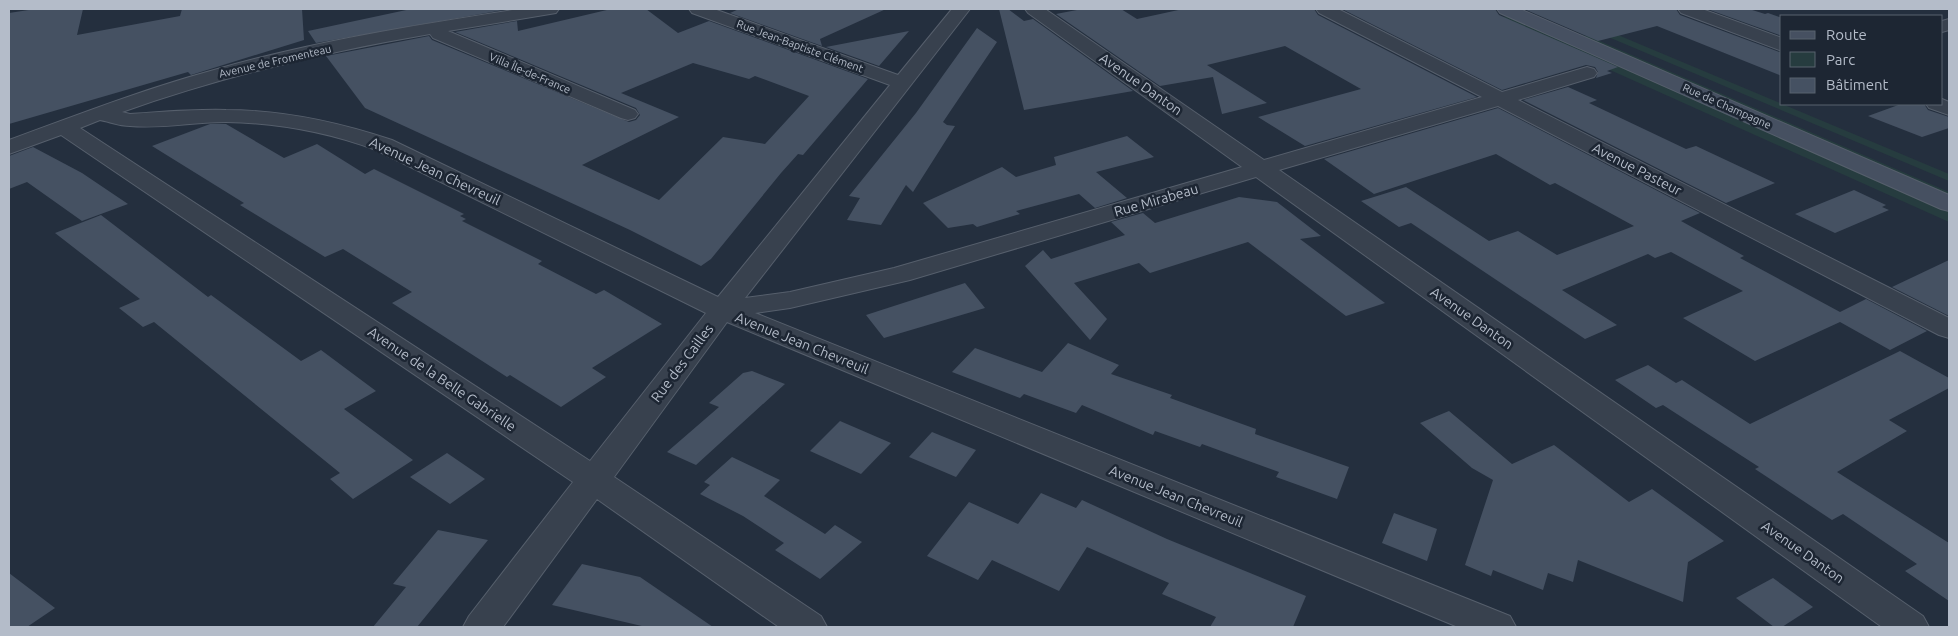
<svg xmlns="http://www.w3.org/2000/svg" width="1958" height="636" font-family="Ubuntu,sans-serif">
<rect width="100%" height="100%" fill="#242f3e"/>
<g fill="#263c3f">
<path d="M1441,9H1475L1495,18L1509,16L1949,211V222L1550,43L1462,24Z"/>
<path d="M1542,9H1556L1949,174V181Z"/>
<path d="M1577,35L1588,36L1949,192V197Z"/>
</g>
<g fill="#455162" fill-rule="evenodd">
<path d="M35,9H83L77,35L180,16L182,9H302L304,40L191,75L188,72L9,124V13Z"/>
<path d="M411,9H509L316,43L308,31Z"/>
<path d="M611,9H646L678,33L709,21L868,79L803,155L798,154L781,173L711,259L701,266L630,230L365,108L326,56L429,36L432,40L629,122L636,120L640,115L636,108L455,32L517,21L518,31ZM693,63L749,79L755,76L809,96L765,144L723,137L659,200L582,165L679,117L621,93Z"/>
<path d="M739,9H886L820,39L822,46L730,13Z"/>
<path d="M999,9H1008L1024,21L1033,19L1133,91L1024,110Z"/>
<path d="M1082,9H1121L1137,19L1183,9H1314L1318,15L1477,97L1305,146L1258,117L1361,89L1285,46L1207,65L1267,103L1222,114L1213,77L1160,86L1056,14Z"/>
<path d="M1342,9H1495L1499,15L1618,67L1607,71L1612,73L1596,78L1598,72L1595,67L1586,65L1502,90Z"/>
<path d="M1524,9H1676L1680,15L1782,53V76L1657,26L1598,41Z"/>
<path d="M1707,9H1749L1765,14L1768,13L1782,18V36Z"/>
<path d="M977,28L997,42L943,122L947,125L955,126L913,192L906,185L881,225L847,220L860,198L849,196L916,113Z"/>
<path d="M909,31L879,66L826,47Z"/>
<path d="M1568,87L1597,100L1589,103L1686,149L1696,146L1775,183L1726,203L1523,100Z"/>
<path d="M1901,104H1924L1928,110L1949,117V128L1922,137L1868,116Z"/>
<path d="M1498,108L1700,213L1681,221L1744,256L1740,258L1840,312L1866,299L1927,331L1890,350L1840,322L1755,361L1683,318L1743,291L1671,252L1655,258L1648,254L1562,290L1617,325L1585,339L1411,223L1399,227L1361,201L1406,187L1489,241L1518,231L1557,255L1634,226L1555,183L1550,185L1496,154L1374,194L1324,159Z"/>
<path d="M210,124H226L284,158L317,144L365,174L374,169L464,214L460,216L466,219L462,221L542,261L538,264L596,294L604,290L662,324L592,368L606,377L561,407L510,375L507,377L392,303L412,292L343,249L325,257L240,205L244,203L152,146Z"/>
<path d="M1127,136L1154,157L1096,172L1127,198L1095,208L1079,194L1016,211L1020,214L977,227L973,224L948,228L923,203L1002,167L1016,177L1056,165L1054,157Z"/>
<path d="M33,147L82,173L128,204L82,221L27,182L9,189V156Z"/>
<path d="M1854,190L1886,205L1882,207L1889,210L1835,233L1795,214Z"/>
<path d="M1239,197L1277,202L1321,236L1300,239L1385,303L1346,316L1248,242L1150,273L1139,263L1074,283L1107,319L1090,340L1025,266L1043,250L1051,259L1125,235L1111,222L1143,213L1155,223Z"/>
<path d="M101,215L208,297L211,295L301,361L321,350L376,391L344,409L413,460L353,499L330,479L340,473L154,322L143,327L119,308L140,299L55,233Z"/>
<path d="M1949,260V316L1892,287Z"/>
<path d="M965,283L985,308L884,338L866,315Z"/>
<path d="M1068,343L1119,365L1111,374L1172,395L1170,398L1256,429L1255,434L1349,467L1337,499L1276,477L1279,472L1202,444L1200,447L1155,431L1153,435L1082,405L1076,413L1024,394L1020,398L952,372L975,348L1042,372Z"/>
<path d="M1900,351L1949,378V388L1889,420L1907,431L1837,472L1949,543V601L1905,571L1917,564L1843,514L1832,520L1755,469L1759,467L1663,405L1656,408L1615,380L1648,365L1676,383L1682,380L1750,424Z"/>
<path d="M752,371L785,384L696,465L667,452L719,407L709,403L743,373Z"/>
<path d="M1449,411L1512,464L1554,445L1629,502L1652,489L1724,541L1688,562L1683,602L1578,560L1573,582L1548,573L1543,590L1493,570L1491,576L1465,565L1493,480L1472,468L1420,423Z"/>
<path d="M840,421L891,443L861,474L810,451Z"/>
<path d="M932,432L976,450L956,477L909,457Z"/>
<path d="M447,453L485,479L450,504L410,477Z"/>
<path d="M732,457L780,480L764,496L825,534L835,525L862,542L820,579L775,550L784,543L743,516L700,494L710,485L704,482Z"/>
<path d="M1041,493L1076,508L1082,500L1167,539L1306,596L1293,627H1210L1216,617L1162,594L1169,583L1087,547L1059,591L992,560L978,580L927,556L969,502L1018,524Z"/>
<path d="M1394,513L1437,529L1427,561L1382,543Z"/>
<path d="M438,530L488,540L417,627H373L406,587L393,584Z"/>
<path d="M582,564L640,577L713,627H646L552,605Z"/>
<path d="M9,573L55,608L27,627H9Z"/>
<path d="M1773,578L1813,607L1782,627H1774L1736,598Z"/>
</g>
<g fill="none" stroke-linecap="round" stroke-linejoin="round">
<defs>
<g id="street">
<path d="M519,9H559L556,13L448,31L635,110L638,114L635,118L628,120L621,118L433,38L430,34C325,52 223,76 122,112L130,114C162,112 194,109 226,110C283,110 338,122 392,140L718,297L890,85L692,13L689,9H714L898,75L952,9H970L745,298L790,292L894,268L1242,167L1028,13L1025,9H1045L1264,160L1482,97L1319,13L1316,9H1338L1502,92L1587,67L1594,69L1597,73L1594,77L1518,100L1949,318V338L1939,335L1498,106L1279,170L1923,616L1929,627H1882L1256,177L910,280L790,308L755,313L1510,616L1516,627H1458L727,322L614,477L821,616L827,627H779L597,499L503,627H463L469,616L573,482L61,135L9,154V140C77,115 144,89 214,70C314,41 417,25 519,9ZM100,120C110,122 120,126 130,126C162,129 194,122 226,122C278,123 327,132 376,150L706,313L590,461L80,128Z"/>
<path d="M1678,9H1702L1782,38V51L1681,13Z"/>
<path d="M1949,19V30L1942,32V21Z"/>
<path d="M1942,99L1949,102V115L1929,108L1926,104H1942Z"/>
</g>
<path id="secondary" d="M1497,9H1520L1949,195V211L1941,209L1500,13Z"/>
</defs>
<use href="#street" stroke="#565f6c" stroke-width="2"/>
<use href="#secondary" stroke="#565f6c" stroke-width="2"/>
<use href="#street" fill="#38414e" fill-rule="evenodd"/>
<use href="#secondary" fill="#465061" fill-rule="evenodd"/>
</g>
<g text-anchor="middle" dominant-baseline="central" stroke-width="5" stroke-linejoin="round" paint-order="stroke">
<g font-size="11" fill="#b4bcc9" stroke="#1d2633">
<text transform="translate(800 46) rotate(20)">Rue Jean-Baptiste Clément</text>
<text transform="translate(275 61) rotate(-13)">Avenue de Fromenteau</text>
<text transform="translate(530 73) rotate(23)">Villa Île-de-France</text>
<text transform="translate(1727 106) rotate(24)">Rue de Champagne</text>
</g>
<g font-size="14" fill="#b4bcc9" stroke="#1d2633">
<text transform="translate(1141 84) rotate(35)">Avenue Danton</text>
<text transform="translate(1637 169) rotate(27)">Avenue Pasteur</text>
<text transform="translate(435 171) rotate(25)">Avenue Jean Chevreuil</text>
<text transform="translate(1156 200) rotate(-16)">Rue Mirabeau</text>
<text transform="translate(1472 318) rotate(35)">Avenue Danton</text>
<text transform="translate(802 343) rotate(22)">Avenue Jean Chevreuil</text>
<text transform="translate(682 363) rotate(-53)">Rue des Cailles</text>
<text transform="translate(442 379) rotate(34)">Avenue de la Belle Gabrielle</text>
<text transform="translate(1176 496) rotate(22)">Avenue Jean Chevreuil</text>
<text transform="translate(1803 552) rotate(35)">Avenue Danton</text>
</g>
</g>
<rect width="1958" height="636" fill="none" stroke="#b4bcc9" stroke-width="20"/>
<rect x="1780" y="15" width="162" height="90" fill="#1d2633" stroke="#59626f"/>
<rect x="1790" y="31" width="25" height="8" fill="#465061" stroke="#59626f"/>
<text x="1826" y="40" font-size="15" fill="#b4bcc9">Route</text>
<rect x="1790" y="52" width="25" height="15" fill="#263c3f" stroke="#59626f"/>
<text x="1826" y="65" font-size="15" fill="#b4bcc9">Parc</text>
<rect x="1790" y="78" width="25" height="15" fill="#455162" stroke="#59626f"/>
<text x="1826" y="90" font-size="15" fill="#b4bcc9">Bâtiment</text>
</svg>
